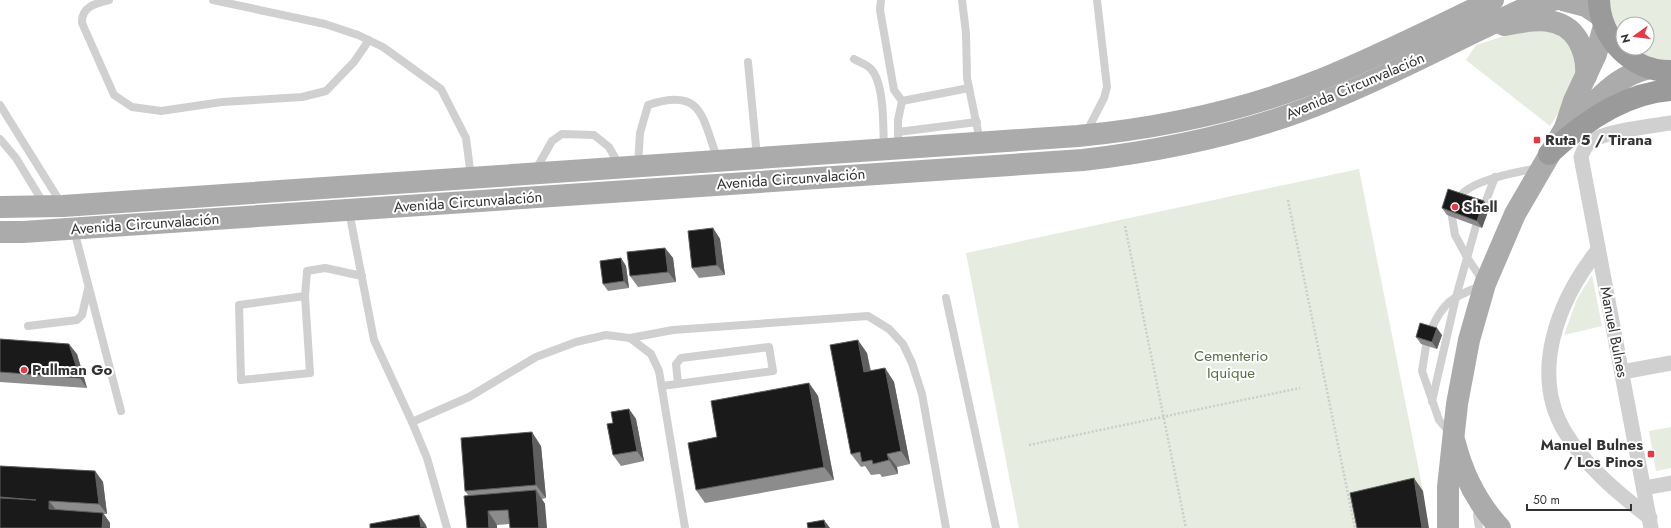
<svg xmlns="http://www.w3.org/2000/svg" width="1671" height="528" font-family="Jost,sans-serif">
<rect width="100%" height="100%" fill="#fff"/>
<g fill="#e6ecdf">
<path d="M1605,0H1671V64H1667L1627,48H1647V24H1623V44Z"/>
<path d="M1520,31H1562L1576,52L1575,72L1569,96L1550,126L1466,60L1476,45Z"/>
<path d="M1359,169L1423,491L1360,506L1364,528H1019L966,253Z"/>
<path d="M1592,275L1602,326L1564,335L1577,299Z"/>
<path d="M1671,427V468L1656,471L1649,431Z"/>
</g>
<g fill="none" stroke-linecap="round" stroke-linejoin="round">
<g stroke="#cdcdcd" stroke-width="2.5" stroke-dasharray="2 2" stroke-linecap="butt">
<path d="M1288,200L1355,528"/>
<path d="M1125,226L1186,528"/>
<path d="M1029,445L1300,388"/>
</g>
<g stroke="#d0d0d0" stroke-width="8">
<path d="M109,0C96,3 81,7 82,23L114,95L132,107L161,111L222,102L302,97L326,91L354,62L369,40"/>
<path d="M213,0L325,24L358,35L383,47L441,89L466,138L471,177"/>
<path d="M881,0L880,10L894,90L902,101"/>
<path d="M962,0L966,33L967,78L980,141"/>
<path d="M854,59C859,62 866,64 870,68C885,82 883,129 884,149"/>
<path d="M748,62L757,157"/>
<path d="M902,101L969,88"/>
<path d="M0,105L61,203"/>
<path d="M898,132L977,122"/>
<path d="M1086,133L1104,98L1107,87L1097,0"/>
<path d="M898,136V120L902,101"/>
<path d="M0,139L16,158L44,204"/>
<path d="M638,165L640,133L648,105C704,86 702,119 718,160"/>
<path d="M535,171L552,141L562,134L594,135L609,147L619,165"/>
<path d="M1459,198C1469,180 1518,172 1538,168"/>
<path d="M1484,206L1495,177"/>
<path d="M349,211L374,340L412,422L427,458L447,528"/>
<path d="M74,230L121,411"/>
<path d="M305,296L310,373L241,380L239,305L305,296L307,271L325,268L362,276"/>
<path d="M946,298L996,528"/>
<path d="M28,326L77,320L82,315L88,289"/>
<path d="M1430,332C1444,299 1454,297 1485,284L1468,259L1455,235L1452,217"/>
<path d="M630,338L673,330L868,316L889,329L903,344L912,363L922,394L946,528"/>
<path d="M1426,346L1422,371L1439,420L1450,433"/>
<path d="M662,386L773,371L769,347L681,358L676,364L678,384"/>
<path d="M1432,401L1456,297L1476,226"/>
<path d="M412,422L469,397L536,357L576,342L606,335L630,338L651,354L659,371L685,528"/>
<path d="M1479,507L1477,515L1479,528"/>
</g>
<g stroke="#d0d0d0" stroke-width="15">
<path d="M1598,250C1559,299 1529,372 1565,432C1586,467 1618,493 1650,518"/>
<path d="M1622,372L1671,363"/>
<path d="M1644,488L1671,483"/>
<path d="M1651,528L1581,157C1583,151 1585,146 1590,142C1604,131 1652,126 1671,123"/>
</g>
<g stroke="#ababab" stroke-width="22">
<path d="M1563,0L1586,6L1601,16"/>
<path d="M1504,25C1530,20 1562,13 1578,40C1585,52 1587,63 1586,76"/>
<path d="M1566,127C1596,106 1610,77 1650,68"/>
<path d="M0,207L63,206L1078,136C1161,128 1242,111 1320,80C1379,56 1436,27 1493,0"/>
<path d="M0,232H23L1083,160C1167,150 1250,133 1329,100C1399,72 1466,34 1535,4L1553,0"/>
<path d="M1455,443C1463,475 1478,504 1500,528"/>
<path d="M1448,528V487L1457,404L1469,340L1485,284L1515,214L1565,128L1574,101L1596,54L1604,26"/>
</g>
<g stroke="#9a9a9a" stroke-width="22">
<path d="M1599,0C1600,38 1632,72 1671,71"/>
<path d="M1549,154C1583,122 1624,93 1671,90"/>
</g>
</g>
<g fill="#8c8c8c">
<path d="M1442,208L1489,209L1482,228L1447,215Z"/>
<path d="M713,228L720,239L725,275L699,278L692,268Z"/>
<path d="M665,248L673,258L676,282L638,287L630,276Z"/>
<path d="M621,258L626,266L629,288L608,291L603,284Z"/>
<path d="M1442,335L1437,349L1421,344L1416,337Z"/>
<path d="M0,339L77,354L87,388L0,382Z"/>
<path d="M867,353L871,371L885,368L894,382L910,464L897,467L898,474L882,477L880,474L871,475L865,466L861,467L851,454Z"/>
<path d="M809,383L818,396L834,480L705,503L696,490L717,437Z"/>
<path d="M629,409L636,419L644,461L621,466L613,455V423Z"/>
<path d="M541,446L546,498L542,499L545,504L509,524L497,525L469,496L465,491Z"/>
<path d="M0,466L95,471L103,482L107,514H104L110,523L0,528Z"/>
</g>
<g fill="#5f5f5f">
<path d="M1484,201L1489,209L1482,228L1477,221Z"/>
<path d="M713,228L720,239L725,275L717,265Z"/>
<path d="M665,248L673,258L676,282L668,272Z"/>
<path d="M621,258L626,266L629,288L624,281Z"/>
<path d="M1437,328L1442,335L1437,349L1432,342Z"/>
<path d="M858,340L867,353L873,386L864,372Z"/>
<path d="M69,344L77,354L87,388L80,378Z"/>
<path d="M885,368L894,382L910,464L901,451Z"/>
<path d="M809,383L818,396L834,480L824,467Z"/>
<path d="M629,409L636,419L644,461L637,451Z"/>
<path d="M532,432L541,446L546,498L536,485Z"/>
<path d="M887,454L897,467L898,474L889,460Z"/>
<path d="M95,471L103,482L107,514L99,504Z"/>
<path d="M1414,478L1423,491L1429,528H1422Z"/>
<path d="M536,490L545,504L547,528H539Z"/>
<path d="M49,501L57,511L49,509Z"/>
<path d="M488,511L497,525V528H489Z"/>
<path d="M103,513L110,523V528H102Z"/>
<path d="M419,515L426,525L427,528H422L421,527Z"/>
<path d="M824,520L830,528H826Z"/>
</g>
<g fill="#1a1a1a" stroke="#5f5f5f">
<path d="M1448,189L1484,201L1477,221L1442,208Z"/>
<path d="M713,228L717,265L692,268L688,231Z"/>
<path d="M665,248L668,272L630,276L627,252Z"/>
<path d="M621,258L624,281L603,284L600,261Z"/>
<path d="M1420,323L1437,328L1432,342L1416,337Z"/>
<path d="M0,339L69,344L80,378L0,372Z"/>
<path d="M858,340L864,372L885,368L901,451L887,454L889,460L873,464L872,460L862,462L860,452L851,454L830,345Z"/>
<path d="M809,383L824,467L696,490L688,443L717,437L711,401Z"/>
<path d="M629,409L637,451L613,455L607,424L613,423L611,412Z"/>
<path d="M532,432L536,485L465,491L461,438Z"/>
<path d="M0,466L95,471L99,504L49,501V509L103,513L102,528H0V498L36,500L0,497Z"/>
<path d="M1414,478L1422,528H1357L1350,493Z"/>
<path d="M536,490L539,528H510L508,510L488,511L489,528H467L464,496Z"/>
<path d="M419,515L421,527L424,526V528H370V524Z"/>
<path d="M824,520L826,528H808L807,523Z"/>
</g>
<g fill="#e63946" stroke="#fff" stroke-width="1.5">
<rect x="1533" y="136" width="8" height="8" rx="2"/>
<circle cx="1455" cy="207" r="4"/>
<circle cx="24" cy="370" r="4"/>
<rect x="1647" y="450" width="8" height="8" rx="2"/>
</g>
<g text-anchor="middle" dominant-baseline="central" stroke-width="4" stroke-linejoin="round" paint-order="stroke">
<g font-size="15" fill="#333" stroke="#fff">
<text transform="translate(1355 86) rotate(-23)">Avenida Circunvalación</text>
<text transform="translate(791 179) rotate(-4)">Avenida Circunvalación</text>
<text transform="translate(468 202) rotate(-4)">Avenida Circunvalación</text>
<text transform="translate(145 224) rotate(-4)">Avenida Circunvalación</text>
<text transform="translate(1614 332) rotate(79)">Manuel Bulnes</text>
</g>
<g font-size="15" font-weight="bold" fill="#333" stroke="#fff" text-anchor="start">
<text x="1545" y="140">Ruta 5 / Tirana</text>
<text x="1463" y="207">Shell</text>
<text x="32" y="370">Pullman Go</text>
<text x="1643" y="445" text-anchor="end">Manuel Bulnes<tspan x="1643" dy="17">/ Los Pinos</tspan></text>
</g>
<g font-size="15" fill="#56703f" stroke="#fff">
<text x="1231" y="356">Cementerio<tspan x="1231" dy="17">Iquique</tspan></text>
</g>
</g>
<g transform="translate(1635 36) rotate(256)"><circle r="19" fill="#ffffff" stroke="#adadad"/>
<path d="M0-3L7 15L0 10L-7 15Z" fill="#e63946"/>
<text y="-6" font-size="11" font-weight="bold" text-anchor="middle" fill="#333333">N</text>
</g>
<path d="M1527 504v6h104v-6" fill="none" stroke="#333333" stroke-width="2"/>
<text x="1533" y="504" font-size="12" fill="#333333" stroke="#ffffff" stroke-width="3" paint-order="stroke">50 m</text>
</svg>
